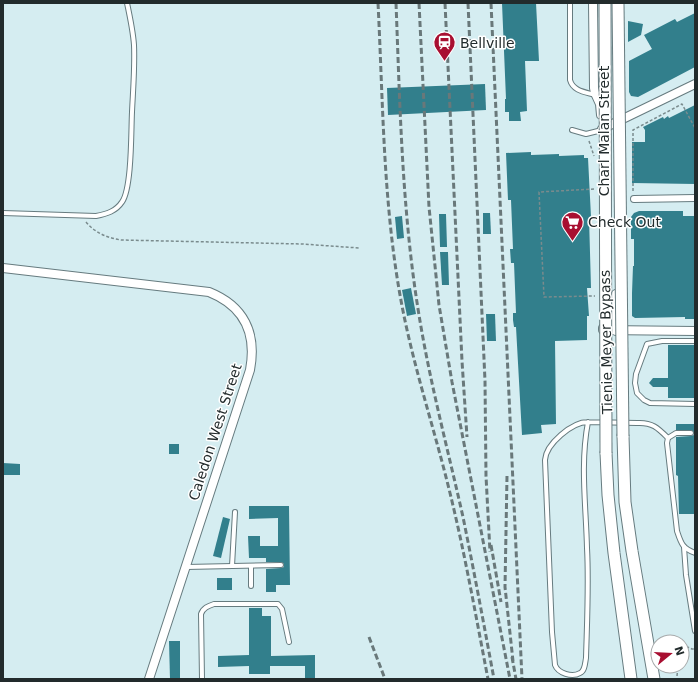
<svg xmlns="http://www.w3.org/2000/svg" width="698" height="682" font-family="'DejaVu Sans',sans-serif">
<rect width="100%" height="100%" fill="#d5edf1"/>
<g fill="#327f8c">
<path d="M502,3H536L539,61H525L527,111L520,112L521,121H509V112H505V99H506Z"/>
<path d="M695,13V67L638,97L631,96L629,92V61L652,49L644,35L675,19L677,22Z"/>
<path d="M628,21L643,24L641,35L628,42Z"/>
<path d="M485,84L486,110L388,115L387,88Z"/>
<path d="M695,105V184L632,183V142H645V130L643,127L663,117L664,119L668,116L669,118Z"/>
<path d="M531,152V155L559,154V156L584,155V158H588L591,217H589L591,288H587L589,316H587V340L555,341L556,424L541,425L542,433L522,435L516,327H514L513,320V313H516L514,263H511L510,249H513L511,200H508L506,153Z"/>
<path d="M639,211H683V216H695V319H685V317L635,318L632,316V293L633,266H634V239H631V217L634,213Z"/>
<path d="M483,213H490L491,234H483Z"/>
<path d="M439,214H446L447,247H440Z"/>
<path d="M402,216L404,238L397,239L395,217Z"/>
<path d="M440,252H448L449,285H442Z"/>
<path d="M411,288L416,314L407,316L402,290Z"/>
<path d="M486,314H495L496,341H487Z"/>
<path d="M668,345H695V398H668V387H653L649,383L653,378H668Z"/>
<path d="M676,424H695V514H679L678,476L676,475V437L691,436L694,435V433L691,430H676Z"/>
<rect x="169" y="444" width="10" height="10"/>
<path d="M3,463L20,464V475H3Z"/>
<path d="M249,506H289L290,585H276V592H266V569L281,568L284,567V564L281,562H266V558H249L248,536H260V546H278V518L249,519Z"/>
<path d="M223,517L230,519L221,558L213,556Z"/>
<rect x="217" y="578" width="15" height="12"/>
<path d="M249,608H262V616H271V656L315,655V679H305V666H270V674H249V666L218,667V656L249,655Z"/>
<path d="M169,641H180V679H170Z"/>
</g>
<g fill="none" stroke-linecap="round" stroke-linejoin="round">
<defs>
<g id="service">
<path d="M570,3V80C573,91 585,92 595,95"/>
<path d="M572,130L586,134L602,130"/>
<path d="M3,213L96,216C107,214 116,211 122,202C132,188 131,131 132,112C133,90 135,67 134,45C133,31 130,17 127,3"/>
<path d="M695,341H662L647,344L636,374L635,383L637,393L644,400L650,403L695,404"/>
<path d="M588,422C580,464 586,506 587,548C589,584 587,622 586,658C585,663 585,671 580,673C572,678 558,673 555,665L552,632L545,460C546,444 572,422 588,422L637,423C652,422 658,428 668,438"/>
<path d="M691,433H676L668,438L667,443L677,531C681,543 682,548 695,553"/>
<path d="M684,547L686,575L695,631"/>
<path d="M232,566L235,512"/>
<path d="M186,567L281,565"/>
<path d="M251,586V566"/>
<path d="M202,679L201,614C203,608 208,606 214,604H278L282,609L289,642"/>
</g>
<path id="pedestrian" d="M634,199L695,198"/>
<g id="minor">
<path d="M593,3L594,88L595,93L600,104L601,115"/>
<path d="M602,129L695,84"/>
<path d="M3,268L209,292C244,306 257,333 250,370L149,679"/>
<path d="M603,328V330L695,331"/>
<path d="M616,331V294"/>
</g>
<g id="secondary">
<path d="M623,436L625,502L632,551L654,679"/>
<path d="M606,453L608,495L614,553L631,679"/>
</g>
</defs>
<use href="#service" stroke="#667b7f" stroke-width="6"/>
<use href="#pedestrian" stroke="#667b7f" stroke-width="8"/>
<use href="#minor" stroke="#667b7f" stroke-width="10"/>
<use href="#secondary" stroke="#667b7f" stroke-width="13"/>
<g stroke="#7a8b8d" stroke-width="1.5" stroke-dasharray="3 2" stroke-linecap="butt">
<path d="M386,3V4"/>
<path d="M589,141L594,156"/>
<path d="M594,189L539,192L544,297L595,296"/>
<path d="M633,191V130L682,104L695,128"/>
<path d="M86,222C95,233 108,238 121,240L302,244L359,248"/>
<path d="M682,648L685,646L692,649H695"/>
<path d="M677,676L678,666"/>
</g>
<use href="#service" stroke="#fff" stroke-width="4"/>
<use href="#pedestrian" stroke="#fff" stroke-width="6"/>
<use href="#minor" stroke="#fff" stroke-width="8"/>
<use href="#secondary" stroke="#fff" stroke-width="11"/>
<g stroke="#69787a" stroke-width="3" stroke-dasharray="6 3" stroke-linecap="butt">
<path d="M378,3C383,101 383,199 400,295C412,363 434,427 450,493C465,554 476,617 488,679"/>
<path d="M396,3C400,107 402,212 419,315C430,383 448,450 463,517C474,571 484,625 494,679"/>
<path d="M419,3L429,207L439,305L452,382L510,679"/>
<path d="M445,3L462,361L467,437"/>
<path d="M468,3L485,381L486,476L490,552"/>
<path d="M491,3L522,679"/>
<path d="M507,476L505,587L513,661"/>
<path d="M491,545L501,602"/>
<path d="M369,637L385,679"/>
<path d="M512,657L516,679"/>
</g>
<defs>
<g id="secondary-bridge">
<path d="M605,3L606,453"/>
<path d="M618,3L623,436"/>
</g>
</defs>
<use href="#secondary-bridge" stroke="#667b7f" stroke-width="13" stroke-linecap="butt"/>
<use href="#secondary-bridge" stroke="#fff" stroke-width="11"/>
</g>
<defs>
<symbol id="station-pin" viewBox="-11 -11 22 30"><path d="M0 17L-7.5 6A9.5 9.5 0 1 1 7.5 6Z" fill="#a80f31" stroke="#fff"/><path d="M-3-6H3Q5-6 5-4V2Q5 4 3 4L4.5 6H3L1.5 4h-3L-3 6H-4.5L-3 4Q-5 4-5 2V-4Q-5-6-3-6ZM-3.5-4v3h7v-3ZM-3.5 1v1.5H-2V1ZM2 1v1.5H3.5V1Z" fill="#fff"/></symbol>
<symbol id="supermarket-pin" viewBox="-11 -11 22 30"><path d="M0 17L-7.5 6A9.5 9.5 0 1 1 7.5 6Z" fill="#a80f31" stroke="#fff"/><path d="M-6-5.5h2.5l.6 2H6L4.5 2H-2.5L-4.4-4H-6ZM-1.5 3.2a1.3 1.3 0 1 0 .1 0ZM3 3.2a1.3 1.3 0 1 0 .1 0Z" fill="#fff"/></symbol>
</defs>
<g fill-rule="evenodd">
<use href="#station-pin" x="432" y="30" width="25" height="34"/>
<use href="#supermarket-pin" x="560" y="210" width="25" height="34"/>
</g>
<g text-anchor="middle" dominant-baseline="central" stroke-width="3" stroke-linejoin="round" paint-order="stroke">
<g font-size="14" fill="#222b2c" stroke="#fff" text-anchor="start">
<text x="460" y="43">Bellville</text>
<text x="588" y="222">Check Out</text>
</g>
<g font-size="14" fill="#222b2c" stroke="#fff">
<text transform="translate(604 131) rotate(-90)">Charl Malan Street</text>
<text transform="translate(606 342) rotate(-91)">Tienie Meyer Bypass</text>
<text transform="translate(215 432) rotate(-72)">Caledon West Street</text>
</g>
</g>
<rect width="698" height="682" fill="none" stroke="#222b2c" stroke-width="8"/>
<g transform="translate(670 654) rotate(72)"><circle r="19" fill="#ffffff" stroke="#a7aaab"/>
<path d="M0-3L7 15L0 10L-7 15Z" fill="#a80f31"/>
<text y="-6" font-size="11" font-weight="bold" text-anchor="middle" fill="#222b2c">N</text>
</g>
</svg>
